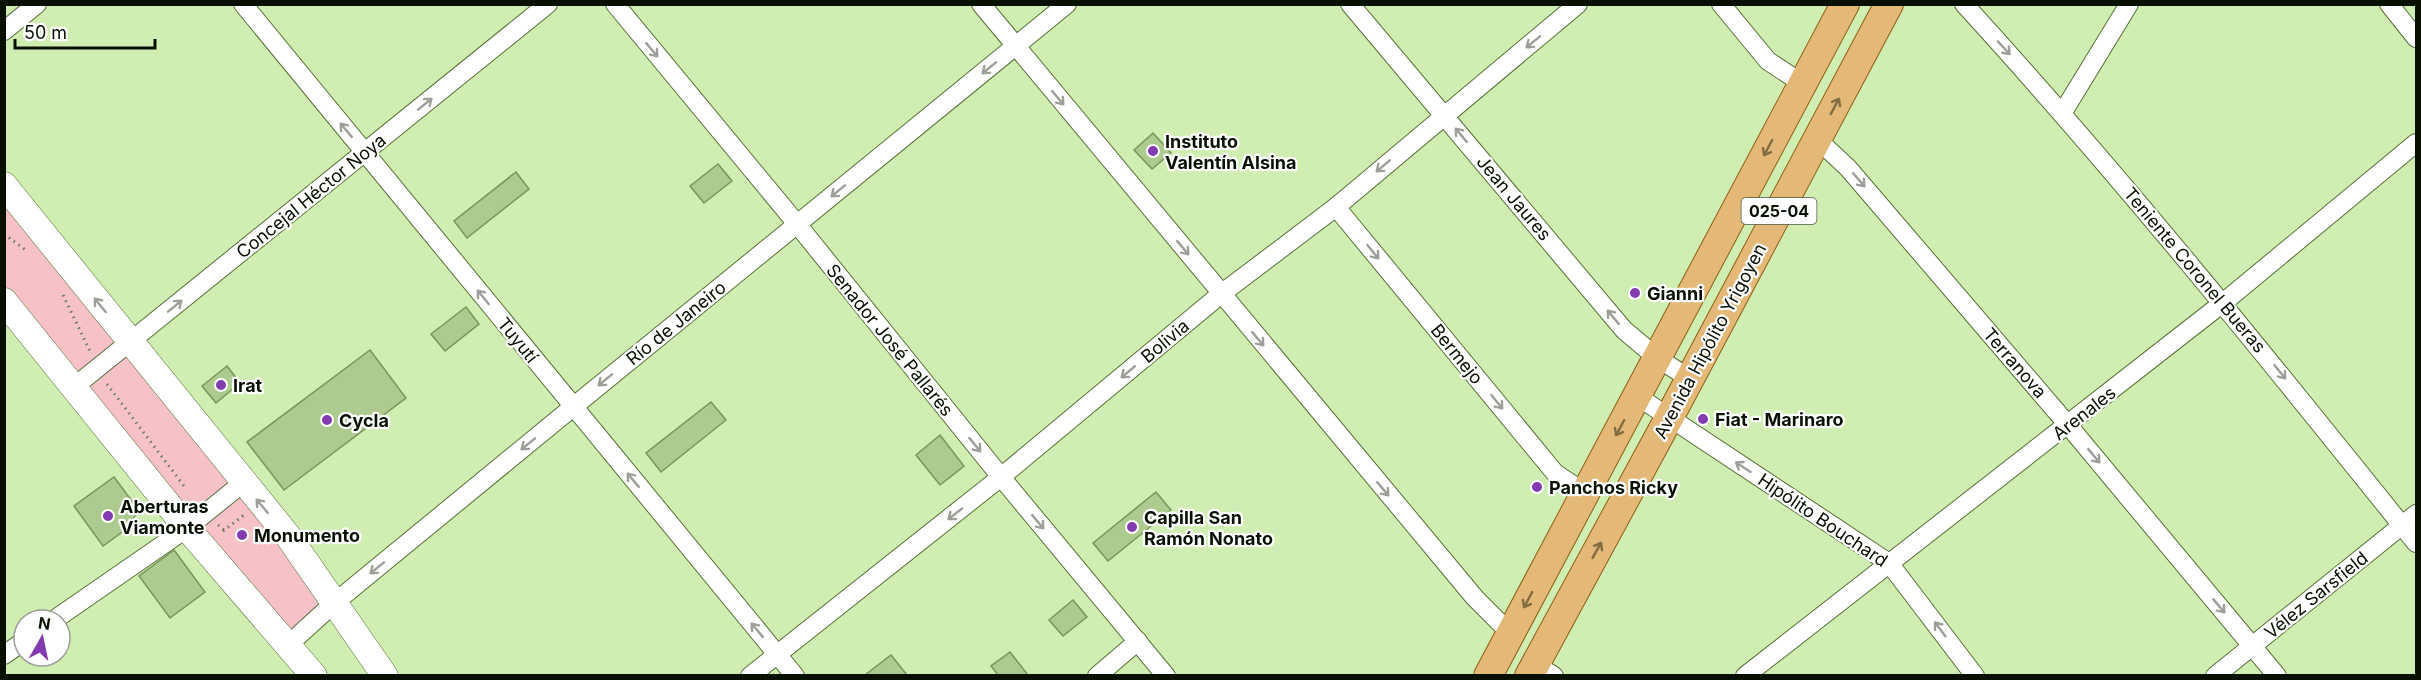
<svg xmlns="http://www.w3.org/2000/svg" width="2421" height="680" font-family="Inter,sans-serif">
<rect width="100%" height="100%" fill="#d0eeb1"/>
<path fill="#f7c1c8" d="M4,185L333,604L288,645L5,301Z"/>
<g fill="#adca8f" stroke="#7a955c" stroke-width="1.5">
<path d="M1153,133L1171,153L1152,169L1134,150Z"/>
<path d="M718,164L732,181L704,203L690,186Z"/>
<path d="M516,172L529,189L467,238L454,221Z"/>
<path d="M466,307L479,324L445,351L431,334Z"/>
<path d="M370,350L406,398L284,490L247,442Z"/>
<path d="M227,366L240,383L216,403L202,386Z"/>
<path d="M711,402L726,420L661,472L646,453Z"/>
<path d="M940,435L964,466L940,485L916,455Z"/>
<path d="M114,477L137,508L132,525L103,546L74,506Z"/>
<path d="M1156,492L1171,510L1108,561L1093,543Z"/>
<path d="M174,550L205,592L170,618L139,576Z"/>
<path d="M1073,600L1087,617L1063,636L1049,620Z"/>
<path d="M1010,652L1028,675H998L991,666Z"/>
<path d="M891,655L907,675H865Z"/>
</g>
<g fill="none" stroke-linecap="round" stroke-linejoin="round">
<defs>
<g id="street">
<path d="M243,4L795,676"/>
<path d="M615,4L797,224L1001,477L1166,676"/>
<path d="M981,4L1475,598L1510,633"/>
<path d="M1350,4L1624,330L1656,357L1690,379"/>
<path d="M1721,4L1768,61L1803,84"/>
<path d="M1964,4C2123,178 2269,360 2416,543"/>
<path d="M2389,4L2416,38"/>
<path d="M4,31L37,4"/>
<path d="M2063,112L2129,4"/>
<path d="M1817,139L1848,168L2068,425L2277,676"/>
<path d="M1336,207L1555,473L1585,493"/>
<path d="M74,387L548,4"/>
<path d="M1637,396L1889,563L1975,676"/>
<path d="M54,620L187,528L244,482"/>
<path d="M288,645L333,604L573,407L1067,4"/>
<path d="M4,655L24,641"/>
<path d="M1535,664L1554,676"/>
<path d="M750,676L1001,477L1221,294L1336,207L1578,4"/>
<path d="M1097,676L1138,641"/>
<path d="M1745,676L2224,302L2416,143"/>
<path d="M2215,676L2416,514"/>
</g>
<g id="secondary">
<path d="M4,185L288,536L385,676"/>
<path d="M4,301L187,528L314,676"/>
</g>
<g id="primary">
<path d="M1488,676L1845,4"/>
<path d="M1529,676L1669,418L1889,4"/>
</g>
</defs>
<use href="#street" stroke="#567038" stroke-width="20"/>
<use href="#secondary" stroke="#567038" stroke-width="27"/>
<use href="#primary" stroke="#8b5e12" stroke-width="30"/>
<g stroke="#6b7e57" stroke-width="3" stroke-dasharray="1.5 4.5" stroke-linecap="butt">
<path d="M4,234L27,251"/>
<path d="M63,295L90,351"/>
<path d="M107,384L184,486"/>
<path d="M218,525L224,530"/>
<path d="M223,531L244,515"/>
</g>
<use href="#street" stroke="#fff" stroke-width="18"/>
<use href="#secondary" stroke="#fff" stroke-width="26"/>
<use href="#primary" stroke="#e4b876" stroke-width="28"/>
</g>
<defs><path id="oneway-shaft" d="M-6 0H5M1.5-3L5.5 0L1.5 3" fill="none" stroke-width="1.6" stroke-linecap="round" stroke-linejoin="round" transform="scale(1.5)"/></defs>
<g stroke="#9ca099">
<use href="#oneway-shaft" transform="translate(1533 42) rotate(141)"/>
<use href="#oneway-shaft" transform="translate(2004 48) rotate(47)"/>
<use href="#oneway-shaft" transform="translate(652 50) rotate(50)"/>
<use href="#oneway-shaft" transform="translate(989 68) rotate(141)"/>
<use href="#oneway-shaft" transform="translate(1058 98) rotate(50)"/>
<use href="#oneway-shaft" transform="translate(425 104) rotate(-39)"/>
<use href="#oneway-shaft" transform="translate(346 130) rotate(-130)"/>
<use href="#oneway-shaft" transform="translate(1461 135) rotate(-130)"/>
<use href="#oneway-shaft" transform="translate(1383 166) rotate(140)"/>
<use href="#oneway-shaft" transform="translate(1859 180) rotate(49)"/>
<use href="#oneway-shaft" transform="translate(838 191) rotate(141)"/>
<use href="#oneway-shaft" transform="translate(1183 248) rotate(50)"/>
<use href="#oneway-shaft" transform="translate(1373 252) rotate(51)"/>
<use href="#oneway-shaft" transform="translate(483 297) rotate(-129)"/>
<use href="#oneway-shaft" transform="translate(100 305) rotate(-129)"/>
<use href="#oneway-shaft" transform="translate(175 306) rotate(-39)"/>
<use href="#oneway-shaft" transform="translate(1613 317) rotate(-130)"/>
<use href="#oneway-shaft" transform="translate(1258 339) rotate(50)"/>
<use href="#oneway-shaft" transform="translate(1128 372) rotate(140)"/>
<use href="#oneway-shaft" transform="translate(2280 372) rotate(51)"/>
<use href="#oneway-shaft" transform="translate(605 380) rotate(141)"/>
<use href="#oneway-shaft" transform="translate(1497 402) rotate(51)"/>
<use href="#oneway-shaft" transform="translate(528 444) rotate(141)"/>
<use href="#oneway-shaft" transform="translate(975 445) rotate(51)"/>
<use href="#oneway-shaft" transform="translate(2094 456) rotate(50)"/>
<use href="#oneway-shaft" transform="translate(1743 467) rotate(-147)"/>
<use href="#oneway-shaft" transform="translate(633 480) rotate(-130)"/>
<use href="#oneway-shaft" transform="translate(1383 489) rotate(50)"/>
<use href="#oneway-shaft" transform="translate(262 506) rotate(-130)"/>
<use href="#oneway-shaft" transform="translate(955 514) rotate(142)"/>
<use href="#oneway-shaft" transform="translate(1038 522) rotate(50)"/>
<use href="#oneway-shaft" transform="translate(377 568) rotate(141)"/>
<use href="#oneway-shaft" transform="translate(2219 606) rotate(50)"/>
<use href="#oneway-shaft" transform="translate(1940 629) rotate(-127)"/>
<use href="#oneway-shaft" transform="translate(757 630) rotate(-130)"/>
</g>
<g stroke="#816d41">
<use href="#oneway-shaft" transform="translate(1835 106) rotate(-62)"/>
<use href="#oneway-shaft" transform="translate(1768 148) rotate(118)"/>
<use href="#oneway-shaft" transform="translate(1620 428) rotate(118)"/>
<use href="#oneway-shaft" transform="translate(1597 550) rotate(-61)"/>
<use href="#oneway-shaft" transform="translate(1528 600) rotate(118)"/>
</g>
<g fill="#833caf" stroke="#fff" stroke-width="2">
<circle cx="1153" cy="151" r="6"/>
<circle cx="1635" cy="293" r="6"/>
<circle cx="221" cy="385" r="6"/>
<circle cx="1703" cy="419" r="6"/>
<circle cx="327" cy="420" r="6"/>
<circle cx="1537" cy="487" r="6"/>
<circle cx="108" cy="516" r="6"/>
<circle cx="1132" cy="527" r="6"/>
<circle cx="242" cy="535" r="6"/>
</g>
<g text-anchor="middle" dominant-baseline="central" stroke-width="4.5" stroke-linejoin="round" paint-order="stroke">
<rect fill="#fff" stroke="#52584c" stroke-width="1.5" x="1741.5" y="198" width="75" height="26" rx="4.5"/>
<g font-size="16" font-weight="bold" fill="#081100">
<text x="1779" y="211">025-04</text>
</g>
<g font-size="18" font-weight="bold" fill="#081100" stroke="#fff" text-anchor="start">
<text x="1165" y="141">Instituto<tspan x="1165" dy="21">Valentín Alsina</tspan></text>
<text x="1647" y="293">Gianni</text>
<text x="233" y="385">Irat</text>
<text x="1715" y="419">Fiat - Marinaro</text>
<text x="339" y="420">Cycla</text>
<text x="1549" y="487">Panchos Ricky</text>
<text x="120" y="506">Aberturas<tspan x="120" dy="21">Viamonte</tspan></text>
<text x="1144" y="517">Capilla San<tspan x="1144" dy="21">Ramón Nonato</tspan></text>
<text x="254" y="535">Monumento</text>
</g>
<g font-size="18" fill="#081100" stroke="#fff">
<text transform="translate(311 196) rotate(-39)">Concejal Héctor Noya</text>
<text transform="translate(1514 198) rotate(50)">Jean Jaures</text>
<text transform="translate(2195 270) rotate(50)">Teniente Coronel Bueras</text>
<text transform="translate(676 323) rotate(-39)">Río de Janeiro</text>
<text transform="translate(518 340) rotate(51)">Tuyutí</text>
<text transform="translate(890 340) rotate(51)">Senador José Pallarés</text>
<text transform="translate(1165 341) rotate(-40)">Bolivia</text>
<text transform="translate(1710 341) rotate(-62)">Avenida Hipólito Yrigoyen</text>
<text transform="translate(1457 354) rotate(51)">Bermejo</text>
<text transform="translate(2015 363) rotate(49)">Terranova</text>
<text transform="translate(2084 413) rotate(-38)">Arenales</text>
<text transform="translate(1823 520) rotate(34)">Hipólito Bouchard</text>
<text transform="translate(2316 595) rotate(-39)">Vélez Sarsfield</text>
</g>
</g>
<rect width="2421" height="680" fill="none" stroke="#081100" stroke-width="12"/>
<g transform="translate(42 638) rotate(9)"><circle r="28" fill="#ffffff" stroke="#9ca099" stroke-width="1.5"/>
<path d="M0-4.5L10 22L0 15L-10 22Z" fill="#833caf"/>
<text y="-9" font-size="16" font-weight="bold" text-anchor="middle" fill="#081100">N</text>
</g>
<path d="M15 39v9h140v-9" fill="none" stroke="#081100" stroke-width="3"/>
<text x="24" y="39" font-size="18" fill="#081100" stroke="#ffffff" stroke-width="4.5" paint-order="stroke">50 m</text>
</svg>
